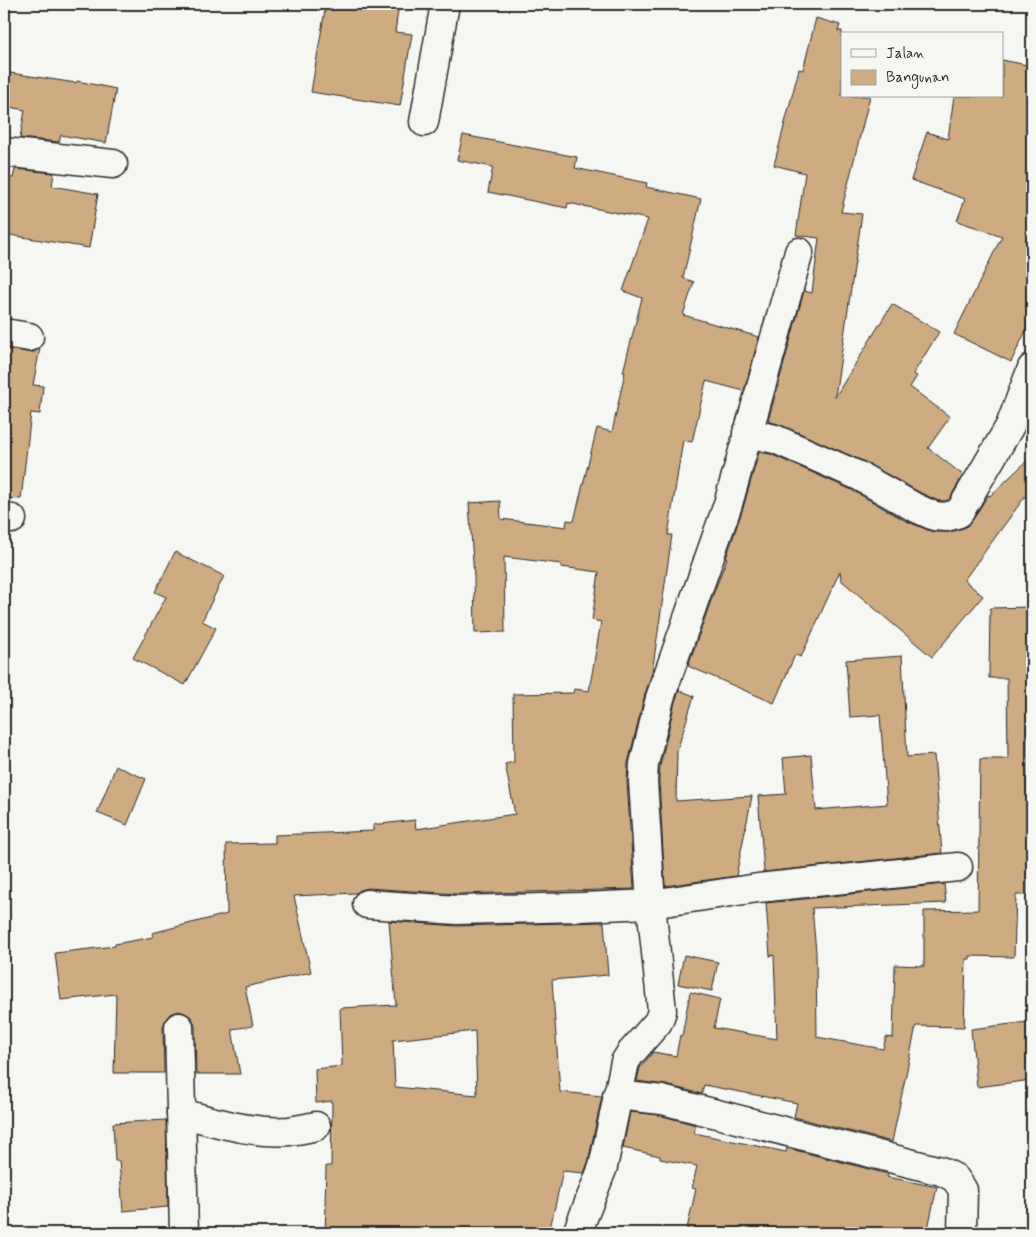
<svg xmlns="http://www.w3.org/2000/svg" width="1036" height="1237" font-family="Mynerve,sans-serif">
<rect width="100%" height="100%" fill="#f6f6f2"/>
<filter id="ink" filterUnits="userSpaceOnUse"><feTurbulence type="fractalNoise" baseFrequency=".02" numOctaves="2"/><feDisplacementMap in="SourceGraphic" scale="10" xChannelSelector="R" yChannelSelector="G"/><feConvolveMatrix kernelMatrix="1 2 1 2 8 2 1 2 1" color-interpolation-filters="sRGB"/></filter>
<g filter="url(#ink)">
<g fill="#ceab81" stroke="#2b2b2b" fill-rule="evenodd">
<path d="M326,4H399L395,32L412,34L400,106L311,92Z"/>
<path d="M816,18L840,25L838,31H842V96H870L841,212L862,214L835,397L892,304L939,332L913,374L917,376L910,387L950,417L928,448L963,475L949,500L944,501H938L921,493L865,462L781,425L768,421L804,291L812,293L819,238L796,235L805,173L774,165L799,69L803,70Z"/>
<path d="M1002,60L1032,66V318L1011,362L954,334L1002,236L957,221L965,199L911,180L927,132L948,139L954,96H1002Z"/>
<path d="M4,72L76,83L77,81L116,89L106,143L61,135L59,142L20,138L25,110L4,106Z"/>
<path d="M463,135L577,157L575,168L647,183L646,187L701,199L683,278L694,282L683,315L759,337L744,391L706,381L692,442L683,440L668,535H672L652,673L645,694L628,763L627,782L634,889L457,894L368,888L361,890L356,893L294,896L311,972L245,987L253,1026L232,1029L240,1074H196L195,1026L192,1018L187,1014L179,1011L170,1014L166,1019L163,1027L164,1073H114L116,994L61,1000L55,953L115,946V944L153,937L152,933L227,914L226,844L275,843V835L373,831V825L415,820L416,829L515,814L505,764L514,762L513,694L573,693L574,689L589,691L601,622L592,620L599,572L561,567V564L504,557L505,632L475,633L474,577L469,503L500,501L501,519L566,527L567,520L574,521L597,428L612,432L625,372H623L642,298L623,291L648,219L568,203L567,208L488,192L493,167L457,160Z"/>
<path d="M15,169L54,173L52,186L98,194L89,248L4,234V177L13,178Z"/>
<path d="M40,348L33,385L43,386L40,414L31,413L21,499L4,498V349L27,352H34Z"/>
<path d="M759,452L770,454L852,490L906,521L933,532H950L964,528L972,521L988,495L990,496L1032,456V487L964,580L983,596L932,657L841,580L840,571L801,657L795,655L774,703L688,666L714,592L727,558H726L743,508Z"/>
<path d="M175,552L224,576L202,621L216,628L185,685L133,658L166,597L155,592Z"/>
<path d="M1032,607V895H1016L1014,957L970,956V959H966L964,1027L916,1026L892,1142L794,1117L797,1103L704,1085L702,1094L666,1085L637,1081L640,1068L653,1052L676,1056L680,1035L682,1036L690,992L720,999L714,1028L777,1039L774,955L770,956L766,903L944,884L946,903L812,908L816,952L817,1037L883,1049L886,1037L893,1038L895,965L924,966V911L978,910L980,759H1008L1007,678H989L990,608Z"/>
<path d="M902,656L907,757L934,755L942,853L764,872L758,796L786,794L783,758L811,755L816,810L887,804L880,715L850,717L846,660Z"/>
<path d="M679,690L694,696L677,751L676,801L752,796L736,876L665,886L659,781L660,766L675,702Z"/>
<path d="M116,766L146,779L127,825L97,813Z"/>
<path d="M389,921L457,926L604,922L608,975L552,980L560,1092L602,1096L588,1162L584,1173L563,1171L549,1233H325L326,1206H325L326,1166H331L332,1101L316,1103L315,1069L342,1066L340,1008L396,1005ZM475,1031L477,1095L395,1087L393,1040Z"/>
<path d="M684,955L718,962L712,991L678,984Z"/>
<path d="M1028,1022L1032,1056V1080L977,1087L971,1029Z"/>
<path d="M630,1112L659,1115L696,1125L694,1133L786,1152L787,1148L888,1174L887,1177L937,1187L927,1233H686L696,1189L692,1188L697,1166L660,1159V1156L623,1148Z"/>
<path d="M166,1120L168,1207L123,1211L119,1161H115L113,1123Z"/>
</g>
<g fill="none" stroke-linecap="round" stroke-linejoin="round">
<defs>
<g id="minor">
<path d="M424,122L445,4"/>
<path d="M4,152L113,164"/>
<path d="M4,333L29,337"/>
<path d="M747,433L775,439L859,476L914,507L934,516L946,517L959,513L1010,426L1032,368"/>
<path d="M4,518L12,519"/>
<path d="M367,904L457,910L582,907L651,904L758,888L958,867"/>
<path d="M179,1027L184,1233"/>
<path d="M617,1095L662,1100L941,1171L955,1178L963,1190L962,1233"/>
<path d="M181,1113C216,1122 252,1134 289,1131C298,1130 307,1128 316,1126"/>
<path d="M577,1233L603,1167L625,1062L630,1054L658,1022L660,1017L662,1011L651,904L643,781L644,764L660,698L728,504L799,252"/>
</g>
</defs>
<use href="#minor" stroke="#2b2b2b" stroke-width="31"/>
<use href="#minor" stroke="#f6f6f2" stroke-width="28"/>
</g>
</g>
<rect width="1036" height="1237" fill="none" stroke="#f6f6f2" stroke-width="20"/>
<rect x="10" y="10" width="1016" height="1217" fill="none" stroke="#2b2b2b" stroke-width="2" filter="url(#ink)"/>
<rect x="841" y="32" width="162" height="65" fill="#f6f6f2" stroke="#a5a5a2"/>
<rect x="851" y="49" width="25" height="8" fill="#f6f6f2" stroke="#a5a5a2"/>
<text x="886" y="58" font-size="15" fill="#2b2b2b">Jalan</text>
<rect x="851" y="70" width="25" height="15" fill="#ceab81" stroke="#a5a5a2"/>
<text x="886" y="82" font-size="15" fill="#2b2b2b">Bangunan</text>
</svg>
